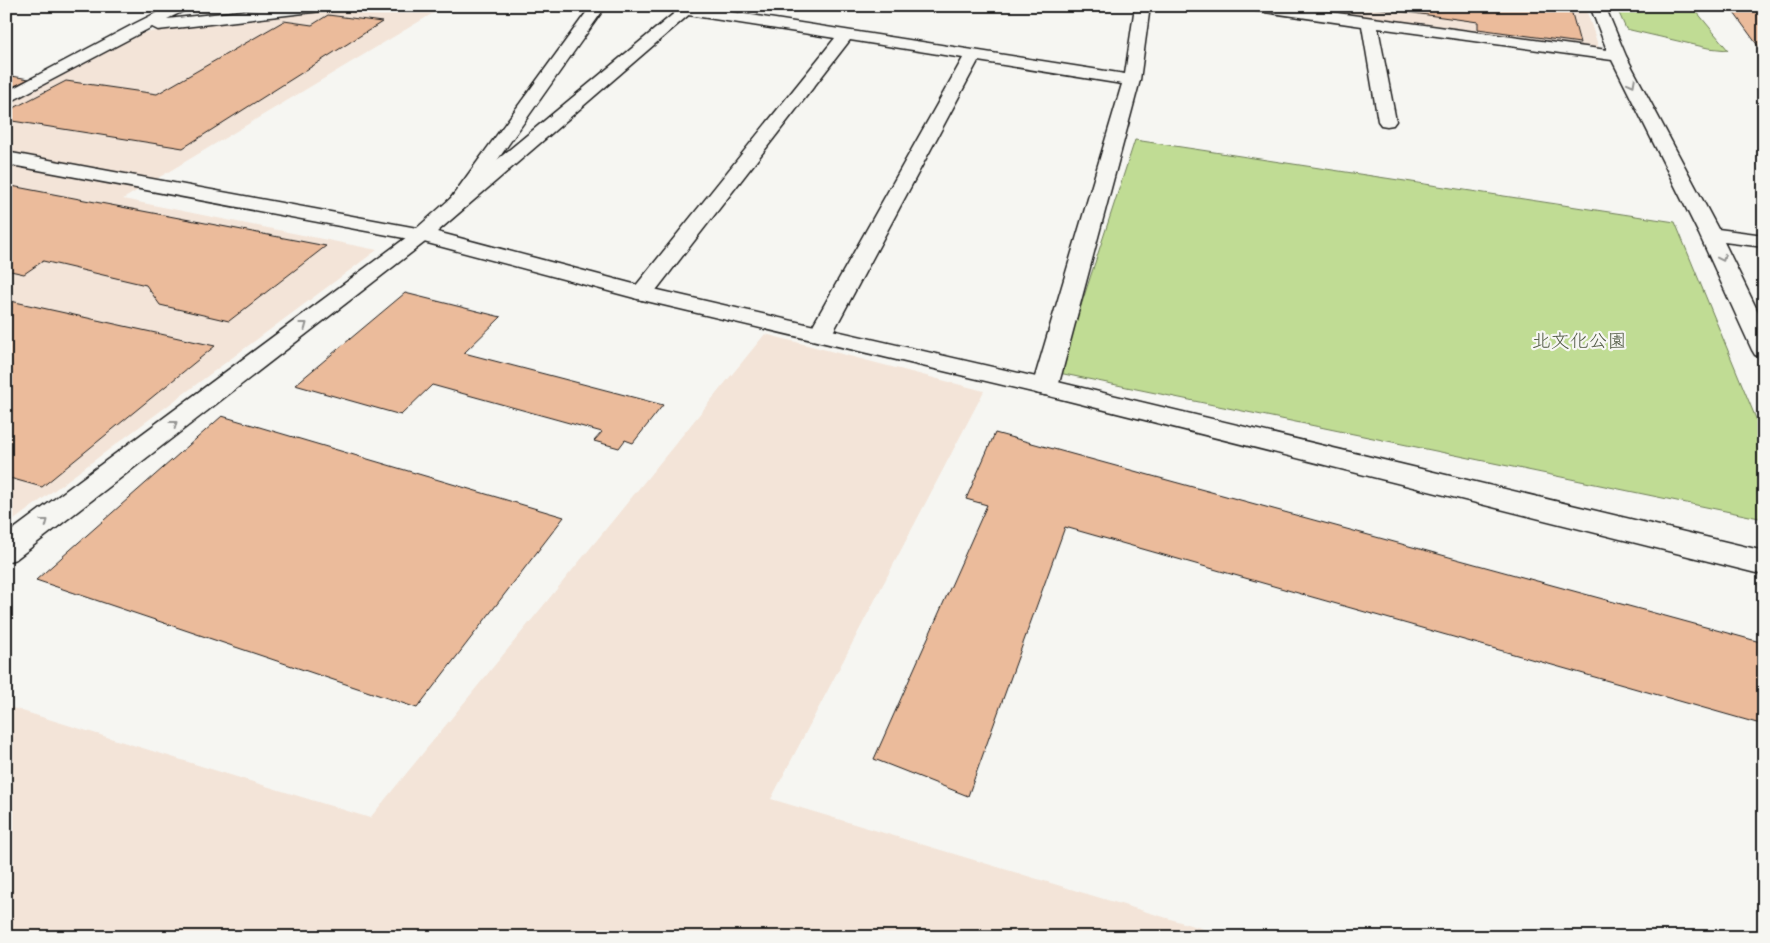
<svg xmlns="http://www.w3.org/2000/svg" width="1770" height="943" font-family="'Gochi Hand','Klee One',sans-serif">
<rect width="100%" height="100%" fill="#f6f6f2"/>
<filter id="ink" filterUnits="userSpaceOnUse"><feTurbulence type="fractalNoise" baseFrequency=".02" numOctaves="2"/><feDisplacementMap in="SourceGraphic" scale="10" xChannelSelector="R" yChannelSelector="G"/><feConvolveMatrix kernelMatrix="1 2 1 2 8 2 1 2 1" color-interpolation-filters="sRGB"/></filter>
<g filter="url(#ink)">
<g fill="#f3e4d8">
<path d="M365,6H445L123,199L377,250L6,526V99L132,34Z"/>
<path d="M1276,6H1585L1599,48Z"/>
<path d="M765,334L984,391L771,799L1230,937H6V706L370,818Z"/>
</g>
<g fill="#c0dc94" stroke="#6e7c58">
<path d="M1616,6H1692L1728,50L1708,48L1626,29Z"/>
<path d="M1135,140L1675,222L1764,438V519L1059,373Z"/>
</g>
<g fill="#ebbb9b" stroke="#1c1c1c">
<path d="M1363,6H1570L1580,43L1478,29V22Z"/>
<path d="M1729,6H1764V54Z"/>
<path d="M328,15L382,22L183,148L6,120V112L66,81L157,94L284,21L312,25Z"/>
<path d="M6,75L29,79L6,90Z"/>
<path d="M6,185L326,246L229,321L160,305L146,285L43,261L24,274L6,270Z"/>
<path d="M405,293L501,317L464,353L663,405L633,443L625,440L619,448L594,441L602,432L432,385L401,415L295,385Z"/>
<path d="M6,300L215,346L42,487L6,477Z"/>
<path d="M222,416L564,517L417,708L36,580Z"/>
<path d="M995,433L1764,643V725L1065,527L968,796L874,759L987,505L966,499Z"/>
</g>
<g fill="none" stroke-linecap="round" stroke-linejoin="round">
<defs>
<g id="street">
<path d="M170,6H190L188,9L167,19L287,6H337L335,9L330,10L158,30L152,27L6,104V92L134,24Z"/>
<path d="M591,6H606L465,206L458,208L451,206L448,202L451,198Z"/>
<path d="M693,6L1125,74L1135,6H1150L1140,80L1058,387L1054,393L1045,395L1036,393L1032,387L1122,84L978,61L832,334L828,339L820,341L812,339L808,334L963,58L850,40L650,298L642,300L634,298L631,293L634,288L835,38L688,15L683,13L680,10L683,7Z"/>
<path d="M1244,6H1286L1607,50L1590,6H1605L1626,56L1718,229L1764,235V247L1724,242L1764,324V358L1755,355L1752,350L1699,234L1612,60L1378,28L1396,121L1393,125L1387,126L1381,125L1378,121L1362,26L1251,10L1246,9Z"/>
<path d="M422,229L429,231L433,235L429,239L16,559L6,562V535L415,231Z"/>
</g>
<path id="secondary" d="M683,6H699L437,232L645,287L1045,379L1764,551V575L1045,395L642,300L420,241L6,164V152L417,228L451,198Z"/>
</defs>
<use href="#street" stroke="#1c1c1c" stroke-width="3"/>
<use href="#secondary" stroke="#1c1c1c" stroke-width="3"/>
<use href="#street" fill="#f6f6f2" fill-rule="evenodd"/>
<use href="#secondary" fill="#f6f6f2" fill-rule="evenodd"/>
</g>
<defs><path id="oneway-chevron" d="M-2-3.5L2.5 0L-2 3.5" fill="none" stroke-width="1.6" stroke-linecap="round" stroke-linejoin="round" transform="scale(1.25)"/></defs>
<g stroke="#949492">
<use href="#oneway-chevron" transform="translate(1632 83) rotate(62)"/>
<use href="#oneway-chevron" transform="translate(1722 258) rotate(65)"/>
<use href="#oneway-chevron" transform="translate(304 325) rotate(-37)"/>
<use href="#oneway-chevron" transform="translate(174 424) rotate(-37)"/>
<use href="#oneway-chevron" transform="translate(45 522) rotate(-37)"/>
</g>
</g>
<g text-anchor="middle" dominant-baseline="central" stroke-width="4.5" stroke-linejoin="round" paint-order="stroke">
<g font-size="19" fill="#4d5640" stroke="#f6f6f2">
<text x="1579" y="343">北文化公園</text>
</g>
</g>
<rect width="1770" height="943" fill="none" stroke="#f6f6f2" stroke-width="25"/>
<rect x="12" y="12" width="1745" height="918" fill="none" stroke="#1c1c1c" stroke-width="2" filter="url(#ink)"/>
</svg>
